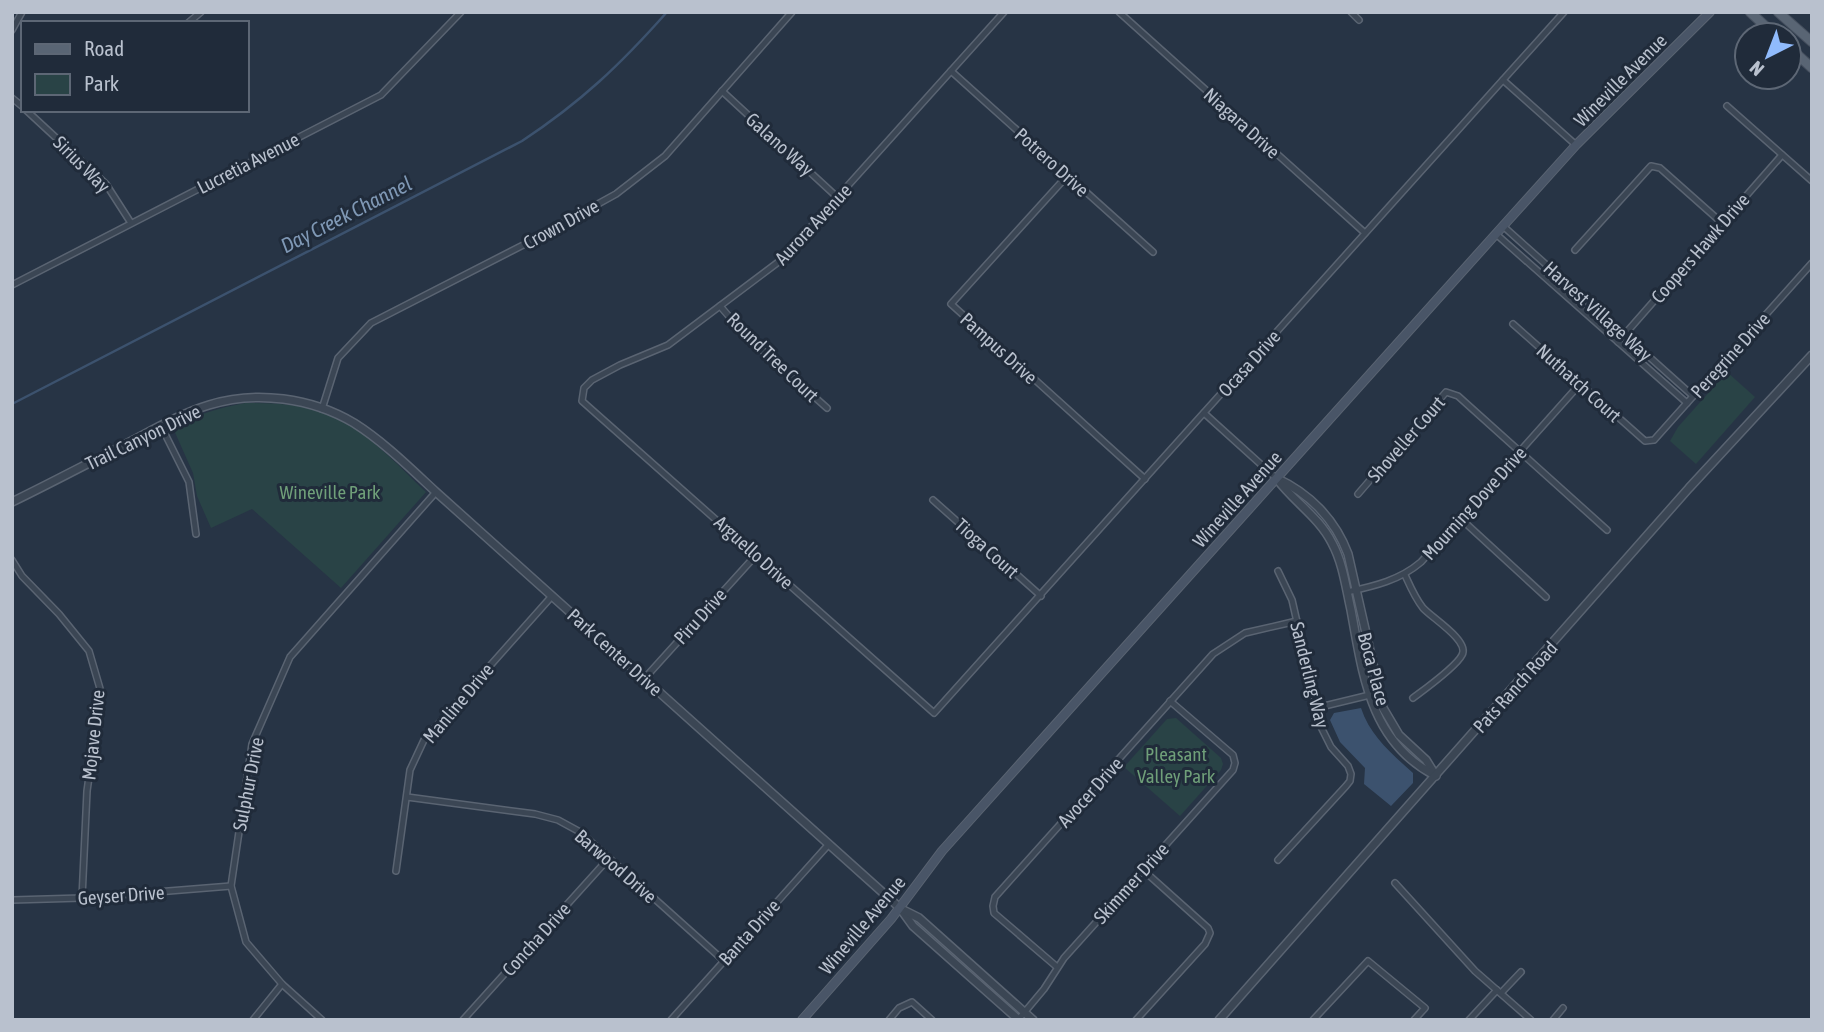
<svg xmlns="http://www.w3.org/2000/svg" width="1824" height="1032" font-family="'Asap Condensed',sans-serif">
<rect width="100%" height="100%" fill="#273445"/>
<g fill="#294346">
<path d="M1727,372L1755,397L1696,464L1670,441L1678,427Z"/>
<path d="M245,403C275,403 304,404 332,416C368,431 398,466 426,492L341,588L252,509L211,528L197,496L193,473L173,428C196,414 219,408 245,403Z"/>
<path d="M1176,718L1221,758L1223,764L1221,770L1180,816L1124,767L1167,719Z"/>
</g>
<path fill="#3c526e" d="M1361,708C1370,736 1392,754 1413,773V783L1391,806L1364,784L1365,768L1340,742L1330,720L1334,713Z"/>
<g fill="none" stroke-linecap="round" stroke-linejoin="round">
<path stroke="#3c526e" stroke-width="2.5" d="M12,404L522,141C581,102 620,65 667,12"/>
<defs>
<g id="minor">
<path d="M1004,12L781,260L668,345L620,365L592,380L584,388L582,401L934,713L1564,12"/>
<path d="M1119,12L1365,233"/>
<path d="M1351,12L1359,20"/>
<path d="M188,23L201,12"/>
<path d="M12,30L22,12"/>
<path d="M951,71L1153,252"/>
<path d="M1503,80L1576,145"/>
<path d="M722,91L837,197"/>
<path d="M12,98L23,107"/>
<path d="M1727,106L1812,181"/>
<path d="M26,110L106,184L131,223"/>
<path d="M1067,176L951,304L1145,479"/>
<path d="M1503,226L1693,396"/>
<path d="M1496,234L1687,403"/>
<path d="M1575,250L1651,166L1660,168L1722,223"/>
<path d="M12,285L381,95L461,12"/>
<path d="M720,306L746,336L827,408"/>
<path d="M1513,324L1645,441L1654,440L1812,263"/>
<path d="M1618,342L1782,155"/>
<path d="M322,409L338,358L371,323L531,241L616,194L665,156L792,12"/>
<path d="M1204,413L1276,478"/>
<path d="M161,426L189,482L196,534"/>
<path d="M1358,494L1446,392L1458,396L1607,530"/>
<path d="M933,500L1041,596"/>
<path d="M1460,518L1546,597"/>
<path d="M12,560L22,576L59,614L89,651L101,692L87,791L82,898"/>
<path d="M1405,575C1410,586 1415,598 1423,608C1432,618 1470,641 1462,655C1456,667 1425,689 1413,698"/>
<path d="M1347,592C1375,586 1400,580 1421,562L1580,384"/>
<path d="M644,679L757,554"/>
<path d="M1316,708L1378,693"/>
<path d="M407,797L535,814L558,820L580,832L723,960"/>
<path d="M1278,860L1346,786L1350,781L1351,774L1348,766L1331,747L1321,727L1292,600L1278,571"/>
<path d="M396,871L410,770L424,740L552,596"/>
<path d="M1395,883L1475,971L1531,1020"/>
<path d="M12,900L82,898L231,886"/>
<path d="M1057,967L994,913L993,906L995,897L1213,654L1245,633L1297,621"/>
<path d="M1501,993L1521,972"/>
<path d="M253,1020L282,984"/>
<path d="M322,1020L282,984L246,942L231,886L252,744L290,657L436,492"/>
<path d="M463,1020L609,858"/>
<path d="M671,1020L829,844"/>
<path d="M889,1020L899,1008L912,1002L932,1020"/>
<path d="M1018,1020L1044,989L1064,958L1233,770L1235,763L1233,755L1170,701"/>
<path d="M1136,1020L1205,944L1210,933L1208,928L1142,869"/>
<path d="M1313,1020L1368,961L1425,1008L1414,1020"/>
<path d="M1469,1020L1497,990"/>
<path d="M1553,1020L1563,1008"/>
</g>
<g id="tertiary">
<path d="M1276,478C1309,493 1335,519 1348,554L1383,708L1399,735L1426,760L1436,776"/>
<path d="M1277,479C1294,502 1319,517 1332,543C1343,563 1346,588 1351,610C1363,675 1370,741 1434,775"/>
<path d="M12,502C49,484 85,465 122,446C150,432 179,414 209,405C256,390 312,398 354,423C384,442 410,468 436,492L900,908L913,926L1019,1020"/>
<path d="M903,910L919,918L1033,1020"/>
<path d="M1219,1020L1689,488L1812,355"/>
</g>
<path id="secondary" d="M802,1020L891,919L942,851L1503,226L1576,145L1710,12"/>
<g id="primary">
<path d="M1750,12L1775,35"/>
<path d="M1778,12L1812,42"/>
<path d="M1789,47L1812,68"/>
</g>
</defs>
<use href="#minor" stroke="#5a6472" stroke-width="8"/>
<use href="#tertiary" stroke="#5a6472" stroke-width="10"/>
<use href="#secondary" stroke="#5a6472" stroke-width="10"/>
<use href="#primary" stroke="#454f5e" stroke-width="11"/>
<use href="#minor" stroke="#3b4654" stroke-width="5"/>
<use href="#tertiary" stroke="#3b4654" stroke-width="7"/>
<use href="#secondary" stroke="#495567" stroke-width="8"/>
<use href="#primary" stroke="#596574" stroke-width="9"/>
</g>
<g text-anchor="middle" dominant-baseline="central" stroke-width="6" stroke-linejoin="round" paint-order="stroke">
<g font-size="19" fill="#b9c1ce" stroke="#202b3a">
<text transform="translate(1620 80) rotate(-45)">Wineville Avenue</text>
<text transform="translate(1242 123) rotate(42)">Niagara Drive</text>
<text transform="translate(780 144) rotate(42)">Galano Way</text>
<text transform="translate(1052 162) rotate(42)">Potrero Drive</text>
<text transform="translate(248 163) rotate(-27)">Lucretia Avenue</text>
<text transform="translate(82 164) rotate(45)">Sirius Way</text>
<text transform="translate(561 224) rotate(-29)">Crown Drive</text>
<text transform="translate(813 224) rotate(-47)">Aurora Avenue</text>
<text transform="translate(1700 248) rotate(-49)">Coopers Hawk Drive</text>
<text transform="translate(1598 311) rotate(42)">Harvest Village Way</text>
<text transform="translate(999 348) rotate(42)">Pampus Drive</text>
<text transform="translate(1730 355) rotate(-48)">Peregrine Drive</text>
<text transform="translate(773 357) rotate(44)">Round Tree Court</text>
<text transform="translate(1249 363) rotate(-48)">Ocasa Drive</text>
<text transform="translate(1579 383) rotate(42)">Nuthatch Court</text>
<text transform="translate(143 437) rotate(-26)">Trail Canyon Drive</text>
<text transform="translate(1406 439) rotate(-49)">Shoveller Court</text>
<text transform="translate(1237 499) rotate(-48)">Wineville Avenue</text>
<text transform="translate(1474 503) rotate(-48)">Mourning Dove Drive</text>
<text transform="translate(987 548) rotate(42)">Tioga Court</text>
<text transform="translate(754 552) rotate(42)">Arguello Drive</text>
<text transform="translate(700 616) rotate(-48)">Piru Drive</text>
<text transform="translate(615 652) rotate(42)">Park Center Drive</text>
<text transform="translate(1374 669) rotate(75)">Boca Place</text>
<text transform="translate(1310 675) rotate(76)">Sanderling Way</text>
<text transform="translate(1515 687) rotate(-48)">Pats Ranch Road</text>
<text transform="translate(458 703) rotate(-50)">Manline Drive</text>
<text transform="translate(93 735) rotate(-84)">Mojave Drive</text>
<text transform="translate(248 784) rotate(-79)">Sulphur Drive</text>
<text transform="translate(1090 792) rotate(-48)">Avocer Drive</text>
<text transform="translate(616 866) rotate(41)">Barwood Drive</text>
<text transform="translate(1131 883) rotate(-48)">Skimmer Drive</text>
<text transform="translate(121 895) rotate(-4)">Geyser Drive</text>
<text transform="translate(862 925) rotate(-50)">Wineville Avenue</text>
<text transform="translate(749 932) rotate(-48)">Banta Drive</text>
<text transform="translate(536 939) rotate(-48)">Concha Drive</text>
</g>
<g font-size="19" fill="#6f9f79" stroke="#202b3a">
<text x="330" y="492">Wineville Park</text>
<text x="1176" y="754">Pleasant<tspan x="1176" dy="22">Valley Park</tspan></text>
</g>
<g font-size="21" font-style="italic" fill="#7f98b5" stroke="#202b3a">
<text transform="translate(346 214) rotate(-27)">Day Creek Channel</text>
</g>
</g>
<rect width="1824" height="1032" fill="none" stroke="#b9c1ce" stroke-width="28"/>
<rect x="21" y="21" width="228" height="91" fill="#202b3a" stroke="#5d6775" stroke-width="2"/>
<rect x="35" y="44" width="35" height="10" fill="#596574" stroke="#5d6775" stroke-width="2"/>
<text x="84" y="56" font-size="21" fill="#b9c1ce">Road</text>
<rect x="35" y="74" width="35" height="21" fill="#294346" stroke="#5d6775" stroke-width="2"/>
<text x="84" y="91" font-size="21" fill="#b9c1ce">Park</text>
<g transform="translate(1768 56) rotate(222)"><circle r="33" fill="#202b3a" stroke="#5d6775" stroke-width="2"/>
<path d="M0-5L12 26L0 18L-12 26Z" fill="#90bbfc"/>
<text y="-10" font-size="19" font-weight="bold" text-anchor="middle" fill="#b9c1ce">N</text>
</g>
</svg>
